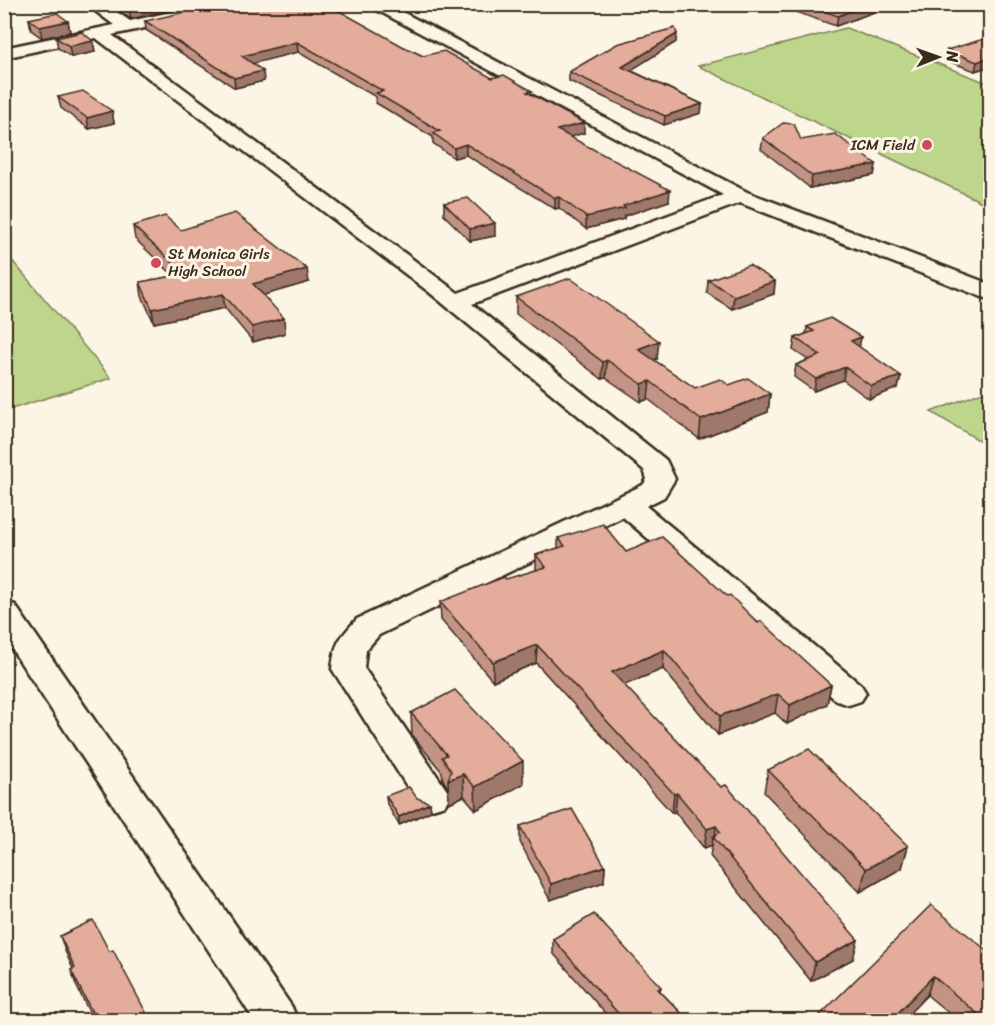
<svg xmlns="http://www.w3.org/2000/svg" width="995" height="1025" font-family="Sriracha,sans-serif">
<rect width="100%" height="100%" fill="#fcf5e5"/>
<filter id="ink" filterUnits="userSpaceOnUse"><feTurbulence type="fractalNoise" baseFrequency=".0167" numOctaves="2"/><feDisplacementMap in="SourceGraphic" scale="12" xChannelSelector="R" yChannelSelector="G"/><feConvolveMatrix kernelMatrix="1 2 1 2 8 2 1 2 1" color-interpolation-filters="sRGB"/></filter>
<g filter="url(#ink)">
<g fill="#bed68c" stroke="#7c8055" stroke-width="1.5">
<path d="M846,28L990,84V206L698,66Z"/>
<path d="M5,252L111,378L5,411Z"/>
<path d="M990,389V447L931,412Z"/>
</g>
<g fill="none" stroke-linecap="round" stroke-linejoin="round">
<defs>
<g id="minor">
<path d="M86,4H105L130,21L208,4H241L233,9L112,35L458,293L723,195L366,4H387L747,192L990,284V299L982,297L740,203L472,304L666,460L675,479L664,497L646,506L861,685L866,693L861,701L849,705L837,701L623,517L379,635L366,650L364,668L450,795L445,805L432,809L419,805L332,669C335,642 339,639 357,619L643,485L647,479L644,470L429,292L96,38L4,58V48L114,25Z"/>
<path d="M4,602L15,605L292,1007L297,1020H254L4,637Z"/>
</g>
</defs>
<use href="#minor" stroke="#3b2a1e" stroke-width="5"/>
<use href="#minor" fill="#fcf5e5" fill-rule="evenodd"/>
</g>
<g fill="#c39485" stroke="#3b2a1e" stroke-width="1.5">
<path d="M110,4H195L131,19Z"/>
<path d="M778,4H875L874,12L836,26L778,6Z"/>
<path d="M29,19L68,21L70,32L42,38L31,30Z"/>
<path d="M145,21L404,47L423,56L532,91V95L584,133L569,137L669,201L624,216V219L586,229L559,208L555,209L466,155L454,158L433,143V137L376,103V97L298,52L252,63L264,81L235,88L146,30Z"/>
<path d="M56,38L93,41L95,52L71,57L58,48Z"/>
<path d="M990,39V66L975,71L945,60L947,50Z"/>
<path d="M676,42L630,70L702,104L701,113L664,125L569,81V72Z"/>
<path d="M58,97L112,111L114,123L89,129L61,108Z"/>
<path d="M763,138L876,164L874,175L810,188L761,149Z"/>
<path d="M444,203L495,236L470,241L444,215Z"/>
<path d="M133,226L181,230L309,282L263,295L285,333L253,342L225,308L154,323L142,296L140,282L174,276L135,239Z"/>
<path d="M708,280L775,281L774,294L732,309L707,293Z"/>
<path d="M516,297L657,359L654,360L695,388L729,385L770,394L768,412L699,439L648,399L641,402L606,378L602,379L516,314Z"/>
<path d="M807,327L859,347L901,376L898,388L869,399L843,380L814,391L794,377L796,365L808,360L793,350L795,338L806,334Z"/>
<path d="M558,538L626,552L727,596L831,685L827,704L787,724L775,713L718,735L663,669L624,685L853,959L811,981L710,856L712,845L704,848L675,812L672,813L536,663L493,681L441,620L440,602L536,570V555L558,548Z"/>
<path d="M411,713L523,784L476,810L464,796L449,803L448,788L443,780L442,772L412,735Z"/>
<path d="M768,770L908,846L902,868L860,892L764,792Z"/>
<path d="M386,796L417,798L431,811L399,825L387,804Z"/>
<path d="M520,826L605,866L604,882L550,900L520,842Z"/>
<path d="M931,905L990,1020H957L927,995Z"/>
<path d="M60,936L109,951L150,1020H93L76,985L71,970L73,969L65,951Z"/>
<path d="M553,939L661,987L660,991L688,1020H611L553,953Z"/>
</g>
<g fill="#9f786c" stroke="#3b2a1e" stroke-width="1.5">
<path d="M152,4H195L131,19L129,9Z"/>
<path d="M870,4H875L874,12L836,26L838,16Z"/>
<path d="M68,21L70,32L42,38L40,27Z"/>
<path d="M677,34L676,42L622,76V67Z"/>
<path d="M93,41L95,52L71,57L69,46Z"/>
<path d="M297,42L298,52L243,66L242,56Z"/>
<path d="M990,57V66L975,71L977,62Z"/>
<path d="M263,71L264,81L235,88L234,78Z"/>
<path d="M702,104L701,113L664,125L665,116Z"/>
<path d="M112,111L114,123L89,129L87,118Z"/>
<path d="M584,123V133L556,141L557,130Z"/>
<path d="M466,144V155L454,158V148Z"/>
<path d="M876,164L874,175L810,188L812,176Z"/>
<path d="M670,190L669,201L624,216V219L586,229V217Z"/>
<path d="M559,197V208L555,209V198Z"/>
<path d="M495,223V236L470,241V229Z"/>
<path d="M307,269L309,282L254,298L253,284Z"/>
<path d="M775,281L774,294L732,309L734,296Z"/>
<path d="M223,294L225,308L154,323L152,309Z"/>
<path d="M284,318L285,333L253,342L252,327Z"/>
<path d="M861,337L859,350L851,341Z"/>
<path d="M659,341L657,359L637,367L638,349Z"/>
<path d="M607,360L606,378L602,379L603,362Z"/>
<path d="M845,367L843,380L814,391L816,379Z"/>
<path d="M901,376L898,388L869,399L871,386Z"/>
<path d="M650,381L648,399L641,402L642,384Z"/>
<path d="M770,394L768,412L699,439L701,420Z"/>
<path d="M537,645L536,663L493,681V662Z"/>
<path d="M664,650L663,669L610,691L612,672Z"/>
<path d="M831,685L827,704L787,724L790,705Z"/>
<path d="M778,694L775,713L718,735L720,716Z"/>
<path d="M523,761V784L476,810L475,787Z"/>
<path d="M463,774L464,796L449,803L448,780Z"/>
<path d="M677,793L675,812L672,813L674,794Z"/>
<path d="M430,803L431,811L399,825V817Z"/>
<path d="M716,826L715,839L713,837L712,845L704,848L707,829Z"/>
<path d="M908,846L902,868L860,892L866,869Z"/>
<path d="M605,866L604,882L550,900L551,884Z"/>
<path d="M858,940L853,959L811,981L815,962Z"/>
<path d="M933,976L927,995L903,1020H891Z"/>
</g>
<g fill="#e3ac9b" stroke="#3b2a1e" stroke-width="1.5">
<path d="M122,4H152L129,9Z"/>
<path d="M221,4H327L404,47L423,56L444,51L492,78L504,75L532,91L527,92L584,123L557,130L670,190L623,206L625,208L586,217L559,197L555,198L466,144L454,148L433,133L440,131L376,93L383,91L297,42L242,56L263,71L234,78L145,21Z"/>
<path d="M803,4H870L838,16Z"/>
<path d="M57,13L68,21L40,27L29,19Z"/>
<path d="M675,28L677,34L622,67L702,104L665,116L569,72L617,44Z"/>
<path d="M82,32L93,41L69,46L56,38Z"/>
<path d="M987,38L990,39V57L977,62L947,50Z"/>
<path d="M83,91L112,111L87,118L58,97Z"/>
<path d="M783,123L794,124L801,140L835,134L876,164L812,176L763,138Z"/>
<path d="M468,198L495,223L470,229L444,203Z"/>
<path d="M235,213L307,269L253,284L284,318L252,327L223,294L152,309L140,282L185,274L133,226L165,216L181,230Z"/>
<path d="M749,265L775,281L734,296L708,280Z"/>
<path d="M570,278L659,341L638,349L695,388L720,379L729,385L748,378L770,394L701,420L650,381L642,384L607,360L603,362L516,297Z"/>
<path d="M830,318L861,337L851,341L901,376L871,386L845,367L816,379L796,365L821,355L795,338L814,331L807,327Z"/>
<path d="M603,524L626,552L662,537L727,596L730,595L758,623L761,621L831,685L790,705L778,694L720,716L664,650L612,672L721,787L726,785L858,940L815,962L713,837L720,832L716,826L707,829L677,793L674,794L537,645L493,662L440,602L504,577L506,579L546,567L536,555L565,546L558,538Z"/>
<path d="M455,690L523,761L475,787L463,774L448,780L451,771L442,757L447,755L411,713Z"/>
<path d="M809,749L908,846L866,869L768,770Z"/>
<path d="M409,787L417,798L430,803L399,817L386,796Z"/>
<path d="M572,809L605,866L551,884L520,826Z"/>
<path d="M931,905L990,953V1018L988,1020H985L933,976L891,1020H815Z"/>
<path d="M594,914L661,987L658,989L688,1020H622L623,1019L553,939Z"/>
<path d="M93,920L109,951L113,950L150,1020H96L71,970L75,968L60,936Z"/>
</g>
</g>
<g fill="#d1495b" stroke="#fcf5e5" stroke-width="2">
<circle cx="927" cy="145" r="6"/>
<circle cx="156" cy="263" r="6"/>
</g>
<g text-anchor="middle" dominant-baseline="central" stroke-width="6" stroke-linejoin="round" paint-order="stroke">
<g font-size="15" fill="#3b2a1e" stroke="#fcf5e5" text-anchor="end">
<text x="915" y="145">ICM Field</text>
<text x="168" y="254" text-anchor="start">St Monica Girls<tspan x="168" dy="17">High School</tspan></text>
</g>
</g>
<rect width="995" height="1025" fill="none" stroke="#fcf5e5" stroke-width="24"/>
<rect x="12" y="12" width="971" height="1001" fill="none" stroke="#3b2a1e" stroke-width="2" filter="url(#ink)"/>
<g transform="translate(938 57) rotate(89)" stroke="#fcf5e5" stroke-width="4.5" paint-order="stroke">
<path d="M0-4.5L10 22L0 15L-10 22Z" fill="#3b2a1e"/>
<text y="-9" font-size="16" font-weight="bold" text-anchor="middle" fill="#3b2a1e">N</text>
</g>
</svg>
